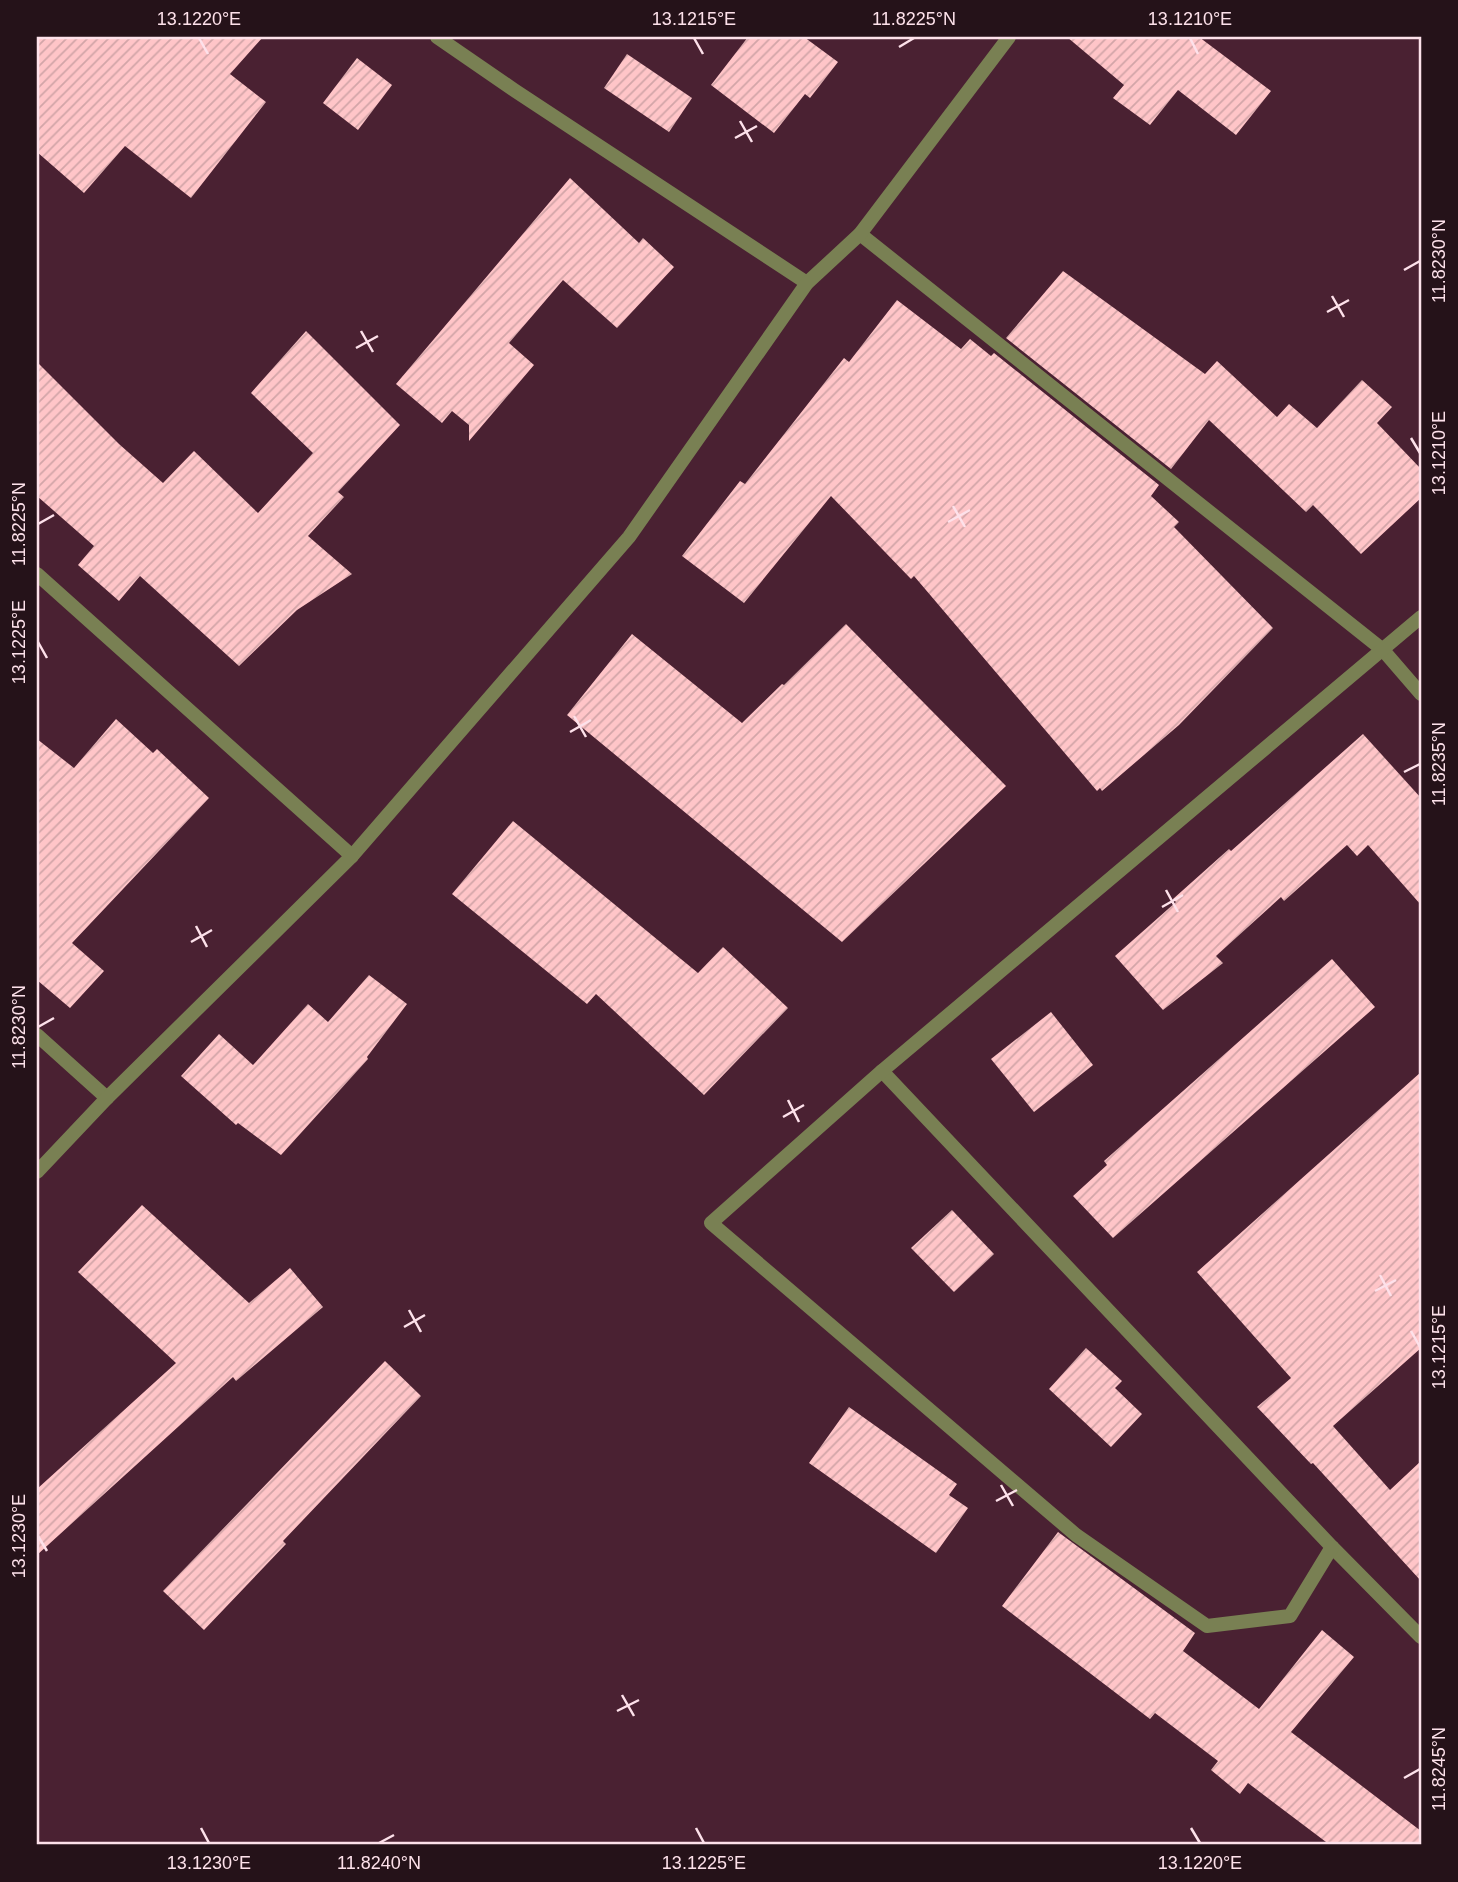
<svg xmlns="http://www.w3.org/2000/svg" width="1458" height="1882" font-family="Arial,sans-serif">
<defs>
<pattern id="building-hatch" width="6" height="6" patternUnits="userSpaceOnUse" patternTransform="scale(1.75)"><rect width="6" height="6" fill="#ffc5c8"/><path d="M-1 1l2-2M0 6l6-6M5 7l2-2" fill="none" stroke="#d2a5a8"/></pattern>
</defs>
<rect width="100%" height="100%" fill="#4a2132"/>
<g fill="url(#building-hatch)">
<path d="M37,37H263L230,74L266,102L191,198L125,146L84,193L37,152Z"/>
<path d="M748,37H804L838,62L810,98L805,94L774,133L711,85Z"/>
<path d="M1067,37H1199L1271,91L1236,135L1178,90L1150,125L1113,98L1124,85Z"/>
<path d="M627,54L692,98L669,132L604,88Z"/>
<path d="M357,58L392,85L358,130L323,103Z"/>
<path d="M570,178L639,243L643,238L674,267L617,328L563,280L509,343L534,365L469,441V425L452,411L442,423L396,384Z"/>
<path d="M1063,271L1205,374L1217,361L1277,417L1289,404L1317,428L1362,380L1392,407L1377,423L1421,469V498L1361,554L1313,505L1306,512L1209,420L1171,469L1006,338Z"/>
<path d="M897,300L961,349L970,339L991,356L994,353L1159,485L1151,496L1179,522L1174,527L1273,628L1179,725L1102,791L1100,788L1097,791L914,576L911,579L831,496L744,603L682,556L740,481L745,484L844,358L849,362Z"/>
<path d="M306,331L400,425L338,492L344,497L308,536L352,574L297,610L239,666L140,576L119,601L78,565L94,546L37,496V362L119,444L163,483L194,451L258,513L313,453L251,393Z"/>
<path d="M846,624L1006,786L842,942L567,715L632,634L742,723L782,684L784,685Z"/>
<path d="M116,719L153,753L157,749L209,798L72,943L104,971L70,1008L37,980V739L74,768Z"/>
<path d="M1363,734L1421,798V905L1368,845L1357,856L1347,845L1284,901L1281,897L1216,956L1223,963L1163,1010L1115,956L1176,902L1173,899L1229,849L1231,851Z"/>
<path d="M513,821L698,973L723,947L788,1008L704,1095L596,994L587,1004L452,894Z"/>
<path d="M1332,959L1375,1007L1113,1238L1073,1196L1107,1165L1104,1161Z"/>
<path d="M369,975L407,1004L367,1057L368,1059L281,1155L238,1123L236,1125L181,1076L219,1034L253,1065L308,1004L328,1022Z"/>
<path d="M1051,1012L1093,1065L1034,1112L991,1059Z"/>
<path d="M1421,1072V1348L1333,1426L1390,1490L1421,1461V1581L1313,1463L1311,1464L1257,1407L1291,1378L1197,1272Z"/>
<path d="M142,1205L249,1303L290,1268L323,1307L236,1381L233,1377L37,1555V1489L176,1363L78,1272Z"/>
<path d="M952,1210L994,1254L954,1292L911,1248Z"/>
<path d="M1086,1348L1122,1381L1115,1388L1142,1414L1111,1447L1049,1389Z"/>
<path d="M385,1361L421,1396L283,1541L286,1544L204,1630L163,1591Z"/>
<path d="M849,1407L957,1484L949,1495L968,1508L936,1553L809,1463Z"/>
<path d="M1058,1532L1195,1633L1183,1651L1259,1709L1322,1630L1354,1657L1291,1732L1421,1831V1845H1330L1248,1783L1240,1794L1211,1770L1218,1761L1155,1713L1150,1719L1002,1606Z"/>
</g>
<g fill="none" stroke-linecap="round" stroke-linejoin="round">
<g stroke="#798053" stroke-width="14">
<path d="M437,37L514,90L807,283"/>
<path d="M860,234L1383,650L1421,694"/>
<path d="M37,574L352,856"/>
<path d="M37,1035L107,1098"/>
<path d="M882,1071L1332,1547L1421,1637"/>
<path d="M1332,1547L1290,1616L1207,1626L1076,1535L711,1223L882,1071L1421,617"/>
</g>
<path stroke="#798053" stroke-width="14" d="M37,1172L107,1098L352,856L629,537L807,283L860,234L1009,37"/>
</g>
<path fill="none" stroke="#fde1ea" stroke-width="2.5" d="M199,38L208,54M694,38L703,54M1190,38L1198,54M899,47L914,38M740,121L752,142M735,138L757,126M1404,270L1420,261M1332,296L1344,317M1327,312L1349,300M361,331L373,352M356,348L378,336M1411,438L1420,453M953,506L965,527M948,522L970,510M38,524L54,515M38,642L47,658M574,716L586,737M570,732L591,720M1404,772L1420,764M1166,890L1178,912M1162,907L1183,895M196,926L207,947M191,942L212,930M38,1027L54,1018M788,1100L799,1122M783,1117L804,1105M1380,1275L1391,1296M1375,1291L1396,1280M409,1310L421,1332M404,1327L425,1315M1411,1331L1420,1347M1001,1485L1013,1506M996,1501L1017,1490M38,1536L47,1551M622,1695L634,1716M617,1711L639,1700M1404,1778L1420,1769M201,1828L209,1843M696,1828L704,1843M1191,1828L1200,1843M379,1843L394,1835"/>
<rect width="1458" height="1882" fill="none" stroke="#251219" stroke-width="77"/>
<rect x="38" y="38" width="1382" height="1805" fill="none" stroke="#fde1ea" stroke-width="2.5"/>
<g font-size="18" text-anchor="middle" fill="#fde1ea">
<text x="199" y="25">13.1220°E</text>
<text x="694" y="25">13.1215°E</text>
<text x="914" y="25">11.8225°N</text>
<text x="1190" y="25">13.1210°E</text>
<text transform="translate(1439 261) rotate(-90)" y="6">11.8230°N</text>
<text transform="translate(1439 453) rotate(-90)" y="6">13.1210°E</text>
<text transform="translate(19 524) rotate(-90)" y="6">11.8225°N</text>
<text transform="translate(19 642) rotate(-90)" y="6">13.1225°E</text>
<text transform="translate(1439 764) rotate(-90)" y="6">11.8235°N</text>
<text transform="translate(19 1027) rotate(-90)" y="6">11.8230°N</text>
<text transform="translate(1439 1347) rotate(-90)" y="6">13.1215°E</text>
<text transform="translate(19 1536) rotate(-90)" y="6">13.1230°E</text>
<text transform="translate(1439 1769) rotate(-90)" y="6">11.8245°N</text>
<text x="209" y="1869">13.1230°E</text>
<text x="379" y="1869">11.8240°N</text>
<text x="704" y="1869">13.1225°E</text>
<text x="1200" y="1869">13.1220°E</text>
</g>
</svg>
